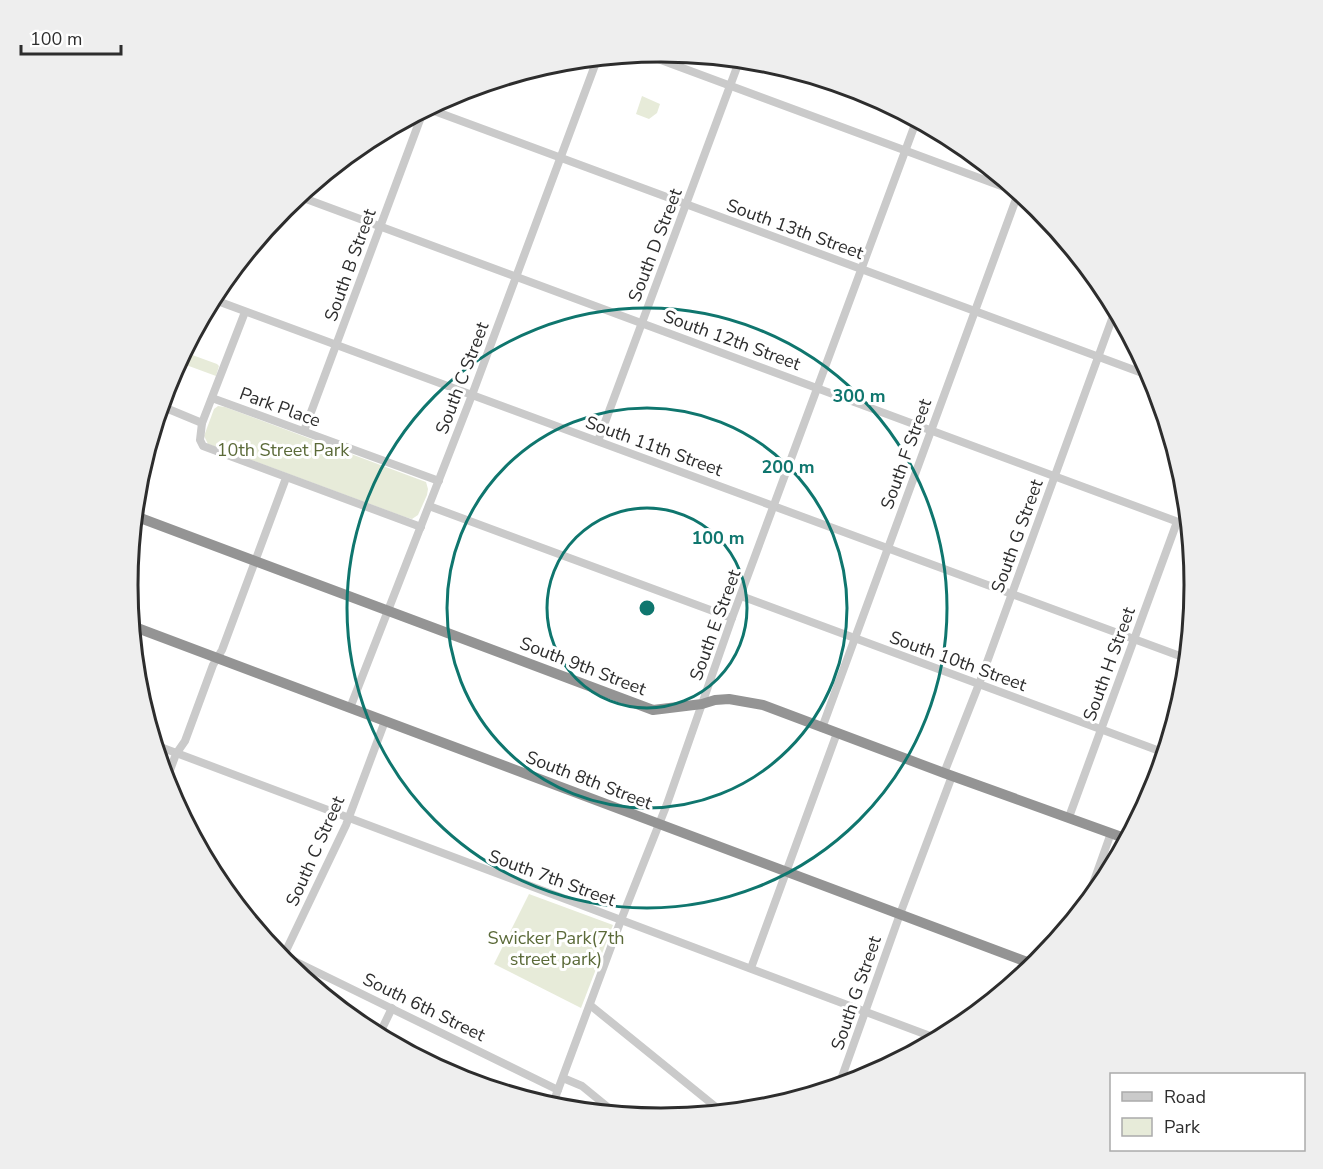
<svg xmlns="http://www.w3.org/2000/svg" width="1323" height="1169" font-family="'Nunito Sans',sans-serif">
<rect width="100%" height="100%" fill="#fff"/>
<g fill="#e7ebd9">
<path d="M642,96L660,104L657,113L649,119L636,114Z"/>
<path d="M184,352L217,364L219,366L216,376L178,362Z"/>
<path d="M218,406L225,407L426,482L428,489L427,495L418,515L412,519L405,517L208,444L204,436L214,409Z"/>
<path d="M529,894L613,925L581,1008L494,964Z"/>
</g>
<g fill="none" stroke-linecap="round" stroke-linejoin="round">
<g stroke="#cacaca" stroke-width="8">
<path d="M642,53L1020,193"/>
<path d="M426,108L1153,377"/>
<path d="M298,196L1189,526"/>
<path d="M212,299L1188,659"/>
<path d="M245,312L202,423L200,440L203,446L421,527"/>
<path d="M212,398L439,481"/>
<path d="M161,406L202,423"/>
<path d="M304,431L424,109"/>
<path d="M598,441L740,59"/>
<path d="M429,506L732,618"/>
<path d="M741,596L1165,753"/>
<path d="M350,708L472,395L598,57"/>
<path d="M822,728L1019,191"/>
<path d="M155,745L938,1039"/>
<path d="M944,773L979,684L1116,308"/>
<path d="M166,781L176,754L185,741L213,665L222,650L286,478"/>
<path d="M1069,817L1177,522"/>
<path d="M1085,906L1111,833"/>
<path d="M276,952L558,1090"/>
<path d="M282,959L346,825L385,721"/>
<path d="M751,968L837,733"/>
<path d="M590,1005L722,1112"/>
<path d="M379,1035L392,1008"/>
<path d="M563,1078L582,1086L615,1113"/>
<path d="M839,1085L900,914L952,776"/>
<path d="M552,1106L621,920L667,804L732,618L917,119"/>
</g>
<g stroke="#949494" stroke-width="10">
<path d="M135,516L653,710L702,704L715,700L729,699L763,705L944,773L1127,839"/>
<path d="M132,626L1035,965"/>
</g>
</g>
<g fill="none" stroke="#0f766e" stroke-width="3">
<circle cx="647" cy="608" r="100"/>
<circle cx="647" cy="608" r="200"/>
<circle cx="647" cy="608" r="300"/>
</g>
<g text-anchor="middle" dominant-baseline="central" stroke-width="6" stroke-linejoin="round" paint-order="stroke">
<g font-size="18" fill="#2d2d2d" stroke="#fff">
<text transform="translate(795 229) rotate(20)">South 13th Street</text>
<text transform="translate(655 245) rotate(-69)">South D Street</text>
<text transform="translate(350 265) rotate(-70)">South B Street</text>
<text transform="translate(732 340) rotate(20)">South 12th Street</text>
<text transform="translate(462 378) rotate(-69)">South C Street</text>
<text transform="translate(280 407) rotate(20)">Park Place</text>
<text transform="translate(654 446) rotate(20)">South 11th Street</text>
<text transform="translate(906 454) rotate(-70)">South F Street</text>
<text transform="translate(1017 536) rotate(-70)">South G Street</text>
<text transform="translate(715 625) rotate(-70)">South E Street</text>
<text transform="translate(958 661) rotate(20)">South 10th Street</text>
<text transform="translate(1109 664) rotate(-70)">South H Street</text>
<text transform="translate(583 666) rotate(21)">South 9th Street</text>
<text transform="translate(589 780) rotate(21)">South 8th Street</text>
<text transform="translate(315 851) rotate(-66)">South C Street</text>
<text transform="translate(552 878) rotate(20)">South 7th Street</text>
<text transform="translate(856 993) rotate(-71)">South G Street</text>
<text transform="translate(424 1007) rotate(26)">South 6th Street</text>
</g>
<g font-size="18" fill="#5b6a39" stroke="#fff">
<text x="283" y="450">10th Street Park</text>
<text x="556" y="938">Swicker Park(7th<tspan x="556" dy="21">street park)</tspan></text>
</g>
</g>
<path d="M0 0H1323V1169H0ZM138 585a523 523 0 1 1 1046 0a523 523 0 1 1-1046 0Z" fill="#eee" fill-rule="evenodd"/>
<path fill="none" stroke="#2d2d2d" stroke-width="3" d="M138 585a523 523 0 1 1 1046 0a523 523 0 1 1-1046 0Z"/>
<circle cx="647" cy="608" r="9" fill="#0f766e" stroke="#fff" stroke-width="3"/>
<g font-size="18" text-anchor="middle" font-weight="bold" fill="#0f766e" stroke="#fff" stroke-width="6" stroke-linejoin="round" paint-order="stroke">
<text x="859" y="402">300 m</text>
<text x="788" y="473">200 m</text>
<text x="718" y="544">100 m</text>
</g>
<rect x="1110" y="1073" width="195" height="78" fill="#ffffff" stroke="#ababab" stroke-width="1.5"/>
<rect x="1122" y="1092" width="30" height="9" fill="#cacaca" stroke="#ababab" stroke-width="1.5"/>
<text x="1164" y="1103" font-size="18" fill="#2d2d2d">Road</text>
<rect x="1122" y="1118" width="30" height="18" fill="#e7ebd9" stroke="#ababab" stroke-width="1.5"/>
<text x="1164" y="1133" font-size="18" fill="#2d2d2d">Park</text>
<path d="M21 45v9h100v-9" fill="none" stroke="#2d2d2d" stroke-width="3"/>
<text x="30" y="45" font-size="18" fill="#2d2d2d" stroke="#ffffff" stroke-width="4.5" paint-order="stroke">100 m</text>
</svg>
